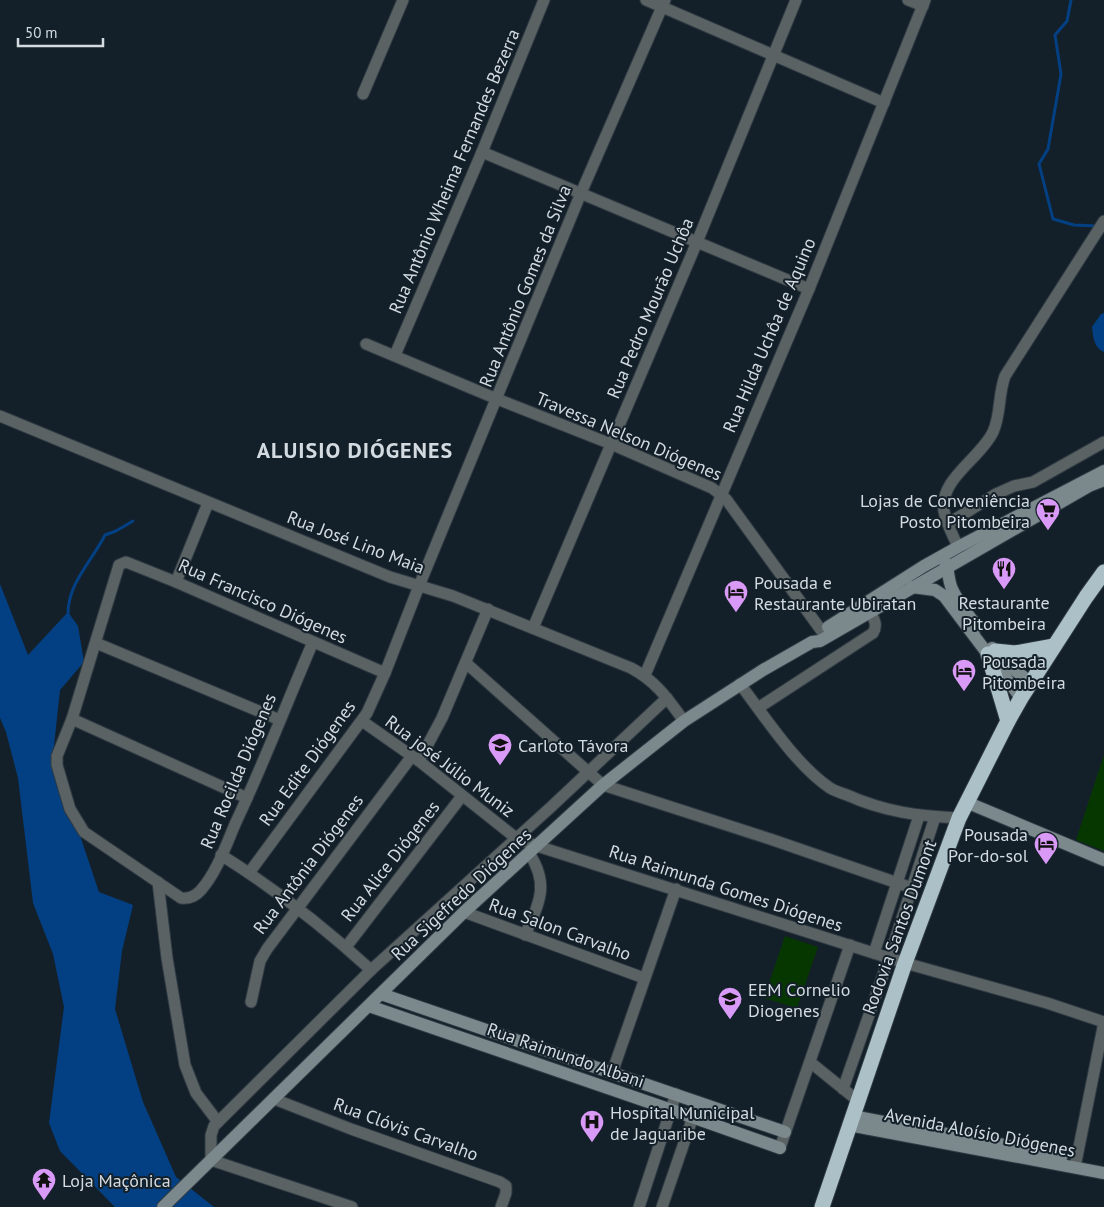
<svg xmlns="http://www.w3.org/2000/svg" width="1104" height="1207" font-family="'PT Sans',sans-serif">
<rect width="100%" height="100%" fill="#142029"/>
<g fill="#063700">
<path d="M1104,755V851L1076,840Z"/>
<path d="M785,936L818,947L797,1008L764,998Z"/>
</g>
<g fill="#034083">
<path d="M1104,313V352C1094,348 1093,337 1092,327L1101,314Z"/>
<path d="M0,584L28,655L68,612L78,626L84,662L60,690L53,755L99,892L133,905L122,951L115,1009L143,1102L176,1177L214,1207H115L60,1151L49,1123L64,1007L53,954L33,903L18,778L6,732L0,718Z"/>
</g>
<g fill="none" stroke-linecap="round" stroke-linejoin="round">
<g stroke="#034083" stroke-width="3">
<path d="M1071,0L1067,21L1055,35L1061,74L1048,149L1039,164L1053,219L1074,225L1098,226"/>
<path d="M68,615C67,584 92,561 105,535L116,531L133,521"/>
</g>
<defs>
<g id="street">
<path d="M646,0L884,103"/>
<path d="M908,0L923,6"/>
<path d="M363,94L403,0"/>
<path d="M482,152L809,289"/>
<path d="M366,344L497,399L611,444L712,488L726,499L826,637"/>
<path d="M395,355L482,152L544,0"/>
<path d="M0,416L390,577L453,596L631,668C656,681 668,699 684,721"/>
<path d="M949,523L996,494L1014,486L1033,482L1104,442"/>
<path d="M958,547C953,535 946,523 944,511C939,479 980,459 993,432C1001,415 998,395 1005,376L1104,221"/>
<path d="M176,582L208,503"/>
<path d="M533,628L697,242L796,0"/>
<path d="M313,642C287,702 264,763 236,822C226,845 217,872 201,890C195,897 189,899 181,898L84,832L70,809L57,765V756L72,719L119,565L126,562L176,582L385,673"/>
<path d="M96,643L280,720"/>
<path d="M466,663L603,785L773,840L912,888"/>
<path d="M645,675L809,289L925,0"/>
<path d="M740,684C765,717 796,765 830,788C835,791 841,793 847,795C885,812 918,816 959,818"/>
<path d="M758,708L873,633C878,625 874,619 870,611"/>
<path d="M72,719L247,798"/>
<path d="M362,721L419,761L516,838L537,846L905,963L1047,1003L1104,1022"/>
<path d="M419,761L442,718L488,609"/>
<path d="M221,855C274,888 325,928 371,970"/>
<path d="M249,873L367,713L385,673L419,586L581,193L665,0"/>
<path d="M158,882L167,958L185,1065L196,1093L218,1122"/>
<path d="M464,912L644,978"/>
<path d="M525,935C539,903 550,885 529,853"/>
<path d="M346,947L462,796"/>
<path d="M874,953L919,816"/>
<path d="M251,1002L260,961L267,949L412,756"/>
<path d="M810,1062L857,1100"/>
<path d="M612,1073L676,889"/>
<path d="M843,1089L889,958L935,817"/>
<path d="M274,1099L351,1129L500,1182L506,1186V1193L501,1207"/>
<path d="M780,1148L850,945"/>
<path d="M1075,1167L1104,1022"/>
<path d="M352,1207L211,1160V1135L214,1126L371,970L551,807L667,698"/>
<path d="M639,1207L676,1094"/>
<path d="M662,1207L698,1102"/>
</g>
<g id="secondary">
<path d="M945,562C949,570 948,580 952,589C958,603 969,615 977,627"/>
<path d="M912,587L935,590L944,596L1021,698"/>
<path d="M828,627L924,566L958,547L1104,471"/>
<path d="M992,648L1005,662L1031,683"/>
<path d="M966,802L1104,860"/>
<path d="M381,994L785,1132"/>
<path d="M369,1006L692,1117L780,1148"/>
<path d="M852,1116L1062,1156"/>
<path d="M849,1125L1104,1173"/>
<path d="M163,1207L464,912L603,785L684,721L763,670L812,642L820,641L1089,486L1104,480"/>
</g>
<g id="highway">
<path d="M995,651L1015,653L1054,646"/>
<path d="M988,654L1008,721"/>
<path d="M822,1207L905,963L959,818L1008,721L1021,698L1086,597L1104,572"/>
</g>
</defs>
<use href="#street" stroke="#2f3a43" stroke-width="13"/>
<use href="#secondary" stroke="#2f3a43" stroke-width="14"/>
<use href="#highway" stroke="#2f3a43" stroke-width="17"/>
<use href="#street" stroke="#5a6264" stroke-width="11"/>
<use href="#secondary" stroke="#7b888c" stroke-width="12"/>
<use href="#highway" stroke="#acc1c7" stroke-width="15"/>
</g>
<defs>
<symbol id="supermarket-pin" viewBox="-11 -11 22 30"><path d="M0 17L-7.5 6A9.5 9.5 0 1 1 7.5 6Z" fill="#d99af7" stroke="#142029"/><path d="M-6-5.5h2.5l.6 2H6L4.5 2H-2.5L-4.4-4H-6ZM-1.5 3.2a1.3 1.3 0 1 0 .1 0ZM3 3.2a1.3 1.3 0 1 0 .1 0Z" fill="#111"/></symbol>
<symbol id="restaurant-pin" viewBox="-11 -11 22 30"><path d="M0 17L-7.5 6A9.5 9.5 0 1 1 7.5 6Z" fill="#d99af7" stroke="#142029"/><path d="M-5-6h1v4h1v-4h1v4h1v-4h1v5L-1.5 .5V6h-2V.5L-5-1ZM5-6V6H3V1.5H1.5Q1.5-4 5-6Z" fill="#111"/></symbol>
<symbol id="hotel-pin" viewBox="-11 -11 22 30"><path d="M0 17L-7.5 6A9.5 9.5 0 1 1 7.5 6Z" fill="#d99af7" stroke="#142029"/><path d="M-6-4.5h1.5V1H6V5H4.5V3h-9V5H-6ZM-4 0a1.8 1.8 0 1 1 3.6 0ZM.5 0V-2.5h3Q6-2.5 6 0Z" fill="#111"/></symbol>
<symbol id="school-pin" viewBox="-11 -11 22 30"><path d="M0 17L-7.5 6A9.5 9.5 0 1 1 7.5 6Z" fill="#d99af7" stroke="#142029"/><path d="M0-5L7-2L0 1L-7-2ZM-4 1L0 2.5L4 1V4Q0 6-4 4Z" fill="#111"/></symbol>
<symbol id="hospital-pin" viewBox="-11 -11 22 30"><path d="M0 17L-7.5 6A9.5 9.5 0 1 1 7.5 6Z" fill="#d99af7" stroke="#142029"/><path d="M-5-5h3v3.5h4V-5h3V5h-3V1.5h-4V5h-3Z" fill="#111"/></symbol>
<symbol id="temple-pin" viewBox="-11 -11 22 30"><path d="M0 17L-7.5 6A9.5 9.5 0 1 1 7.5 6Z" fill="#d99af7" stroke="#142029"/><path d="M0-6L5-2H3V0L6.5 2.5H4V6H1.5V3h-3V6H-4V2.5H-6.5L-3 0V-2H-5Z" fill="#111"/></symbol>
</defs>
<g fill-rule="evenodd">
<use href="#supermarket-pin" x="1034" y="496" width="28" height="38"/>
<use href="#restaurant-pin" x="990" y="555" width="28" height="38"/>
<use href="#hotel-pin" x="722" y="578" width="28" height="38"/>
<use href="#hotel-pin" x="950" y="657" width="28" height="38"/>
<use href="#school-pin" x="486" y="731" width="28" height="38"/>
<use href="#hotel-pin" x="1032" y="830" width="28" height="38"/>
<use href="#school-pin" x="716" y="985" width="28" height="38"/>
<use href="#hospital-pin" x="578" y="1108" width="28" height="38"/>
<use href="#temple-pin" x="30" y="1166" width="28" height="38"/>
</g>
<g text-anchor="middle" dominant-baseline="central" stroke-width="4" stroke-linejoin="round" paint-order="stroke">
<g font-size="18" fill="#d3dbe1" stroke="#142029">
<text transform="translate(454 171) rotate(-67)">Rua Antônio Wheima Fernandes Bezerra</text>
<text transform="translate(525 286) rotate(-68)">Rua Antônio Gomes da Silva</text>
<text transform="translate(650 308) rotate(-67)">Rua Pedro Mourão Uchôa</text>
<text transform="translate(769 335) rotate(-67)">Rua Hilda Uchôa de Aquino</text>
<text transform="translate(629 436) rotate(23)">Travessa Nelson Diógenes</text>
<text transform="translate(356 542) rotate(21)">Rua José Lino Maia</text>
<text transform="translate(263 601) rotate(24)">Rua Francisco Diógenes</text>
<text transform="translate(307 763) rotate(-54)">Rua Edite Diógenes</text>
<text transform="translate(450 766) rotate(37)">Rua josé Júlio Muniz</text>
<text transform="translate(238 771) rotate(-67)">Rua Rocilda Diógenes</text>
<text transform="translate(390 861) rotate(-52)">Rua Alice Diógenes</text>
<text transform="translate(308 864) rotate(-53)">Rua Antônia Diógenes</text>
<text transform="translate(726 888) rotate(18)">Rua Raimunda Gomes Diógenes</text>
<text transform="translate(461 894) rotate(-43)">Rua Sigefredo Diógenes</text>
<text transform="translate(899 927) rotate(-70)">Rodovia Santos Dumont</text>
<text transform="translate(560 929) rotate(20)">Rua Salon Carvalho</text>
<text transform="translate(566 1055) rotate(19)">Rua Raimundo Albani</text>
<text transform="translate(406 1129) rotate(20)">Rua Clóvis Carvalho</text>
<text transform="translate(980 1132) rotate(11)">Avenida Aloísio Diógenes</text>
</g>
<g font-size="18" fill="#d3dbe1" stroke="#142029" text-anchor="start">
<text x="1030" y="500" text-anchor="end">Lojas de Conveniência<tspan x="1030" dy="21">Posto Pitombeira</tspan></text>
<text x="754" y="582">Pousada e<tspan x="754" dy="21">Restaurante Ubiratan</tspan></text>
<text x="1004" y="602" text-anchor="middle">Restaurante<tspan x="1004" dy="21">Pitombeira</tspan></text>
<text x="982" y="661">Pousada<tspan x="982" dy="21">Pitombeira</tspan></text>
<text x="518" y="745">Carloto Távora</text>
<text x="1028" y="834" text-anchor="end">Pousada<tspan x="1028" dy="21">Por-do-sol</tspan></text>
<text x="748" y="989">EEM Cornelio<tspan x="748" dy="21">Diogenes</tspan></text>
<text x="610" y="1112">Hospital Municipal<tspan x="610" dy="21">de Jaguaribe</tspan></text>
<text x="62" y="1180">Loja Maçônica</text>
</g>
<g font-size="22" font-weight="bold" letter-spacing="1" fill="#d3dbe1" stroke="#142029">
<text x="355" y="450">ALUISIO DIÓGENES</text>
</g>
</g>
<path d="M18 38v8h85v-8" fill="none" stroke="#d3dbe1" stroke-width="2.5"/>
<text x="25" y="38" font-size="15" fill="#d3dbe1" stroke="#142029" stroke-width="4" paint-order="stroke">50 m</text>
</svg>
